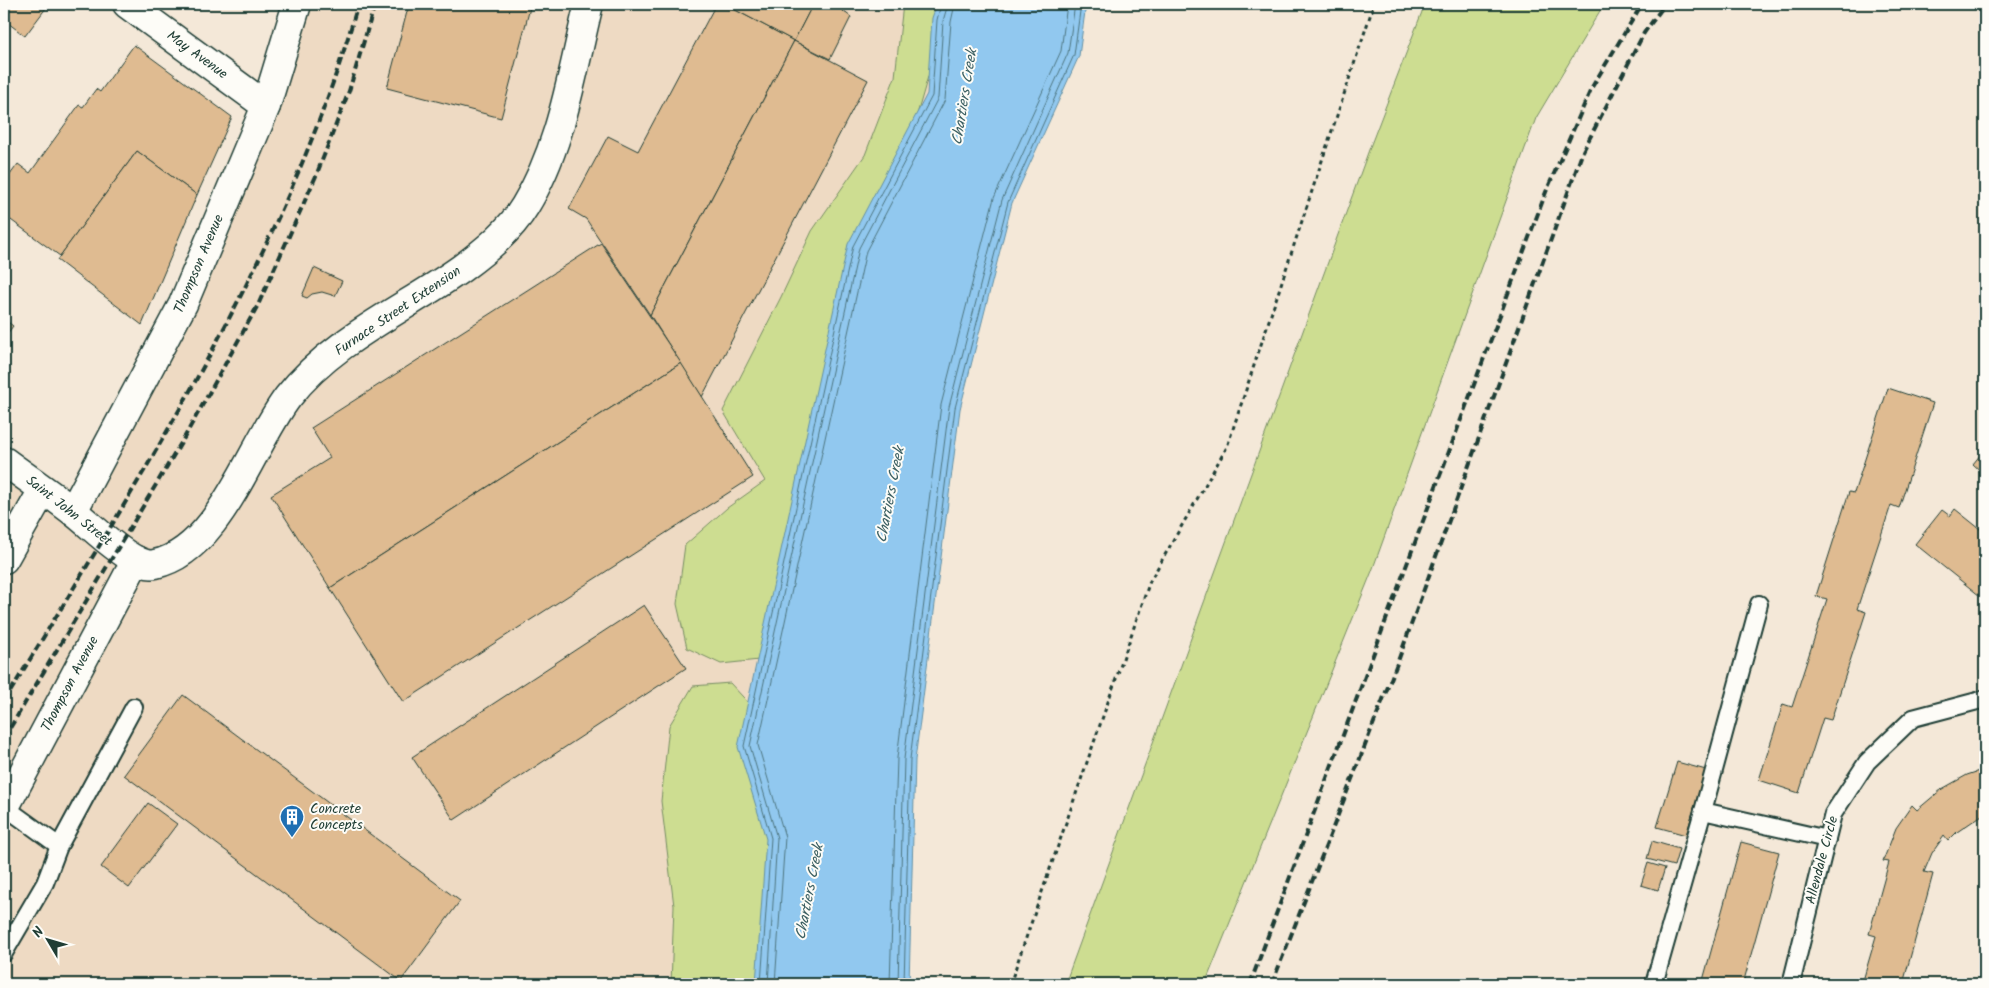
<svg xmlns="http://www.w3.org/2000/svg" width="1989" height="988" font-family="Kalam,sans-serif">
<rect width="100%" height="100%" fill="#f4e8d8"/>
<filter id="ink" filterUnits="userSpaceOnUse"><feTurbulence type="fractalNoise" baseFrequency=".02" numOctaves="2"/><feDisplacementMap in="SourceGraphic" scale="10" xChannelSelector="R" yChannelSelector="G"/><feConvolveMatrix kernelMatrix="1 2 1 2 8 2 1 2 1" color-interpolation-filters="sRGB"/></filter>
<g filter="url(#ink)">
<path fill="#eedac3" d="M297,4H1002L804,984H4V461L73,511L183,304Z"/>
<g fill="#cddd91" stroke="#768d62">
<path d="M903,4H949L759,660L721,664L687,648L677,604L685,545L727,508L765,481L723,411L781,297L812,231L865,155L895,77Z"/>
<path d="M1425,4H1604L1536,118L1372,571L1205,984H1065L1370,147Z"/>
<path d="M730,683L756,711L775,801L761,984H671L674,906L661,801L669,726L693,686Z"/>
</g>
<path fill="#91c8ef" stroke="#6390a4" d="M937,4H1086L1079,56L1012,203L960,409L915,760L909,984H756L766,839L738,747L848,244L927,94L932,18Z"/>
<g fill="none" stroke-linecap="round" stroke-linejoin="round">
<g stroke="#4d757f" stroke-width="1">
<path d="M761,984L771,838L744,746L853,246L932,96L937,20L941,4"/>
<path d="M768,984L777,838L750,746L859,248L938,98L943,21L948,4"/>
<path d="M775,984L785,837L758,745L866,251L945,100L951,22L955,4"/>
<path d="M890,984L897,758L941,405L994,198L1061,51L1067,4"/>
<path d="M898,984L904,759L949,407L1002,200L1068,53L1075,4"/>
<path d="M904,984L910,759L955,408L1008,202L1074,55L1081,4"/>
</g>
</g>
<g fill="#dfbb91" stroke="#1f3d34">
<path d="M4,4H49L25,36L8,23L4,29Z"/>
<path d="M409,4H531L501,118L387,88Z"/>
<path d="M716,4H724L794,41L650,315L586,219L569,209L608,136L638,151Z"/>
<path d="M724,4H813L794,41Z"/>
<path d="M813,4H847L843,11L851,17L830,59L794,41Z"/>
<path d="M794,41L868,80L702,397L650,315Z"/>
<path d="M134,45L232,117L197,195L137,151L60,256L4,215V183L18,164L30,173L79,105L83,107L96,89L100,92Z"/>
<path d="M137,151L197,195L142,325L57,260Z"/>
<path d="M601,243L681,363L330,588L271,495L330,458L311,428Z"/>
<path d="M314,268L342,281L335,296L322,292L312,294L307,298L302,296Z"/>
<path d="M4,319L13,326L4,338Z"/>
<path d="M681,363L753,477L403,702L330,588Z"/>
<path d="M1888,388L1933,403L1899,508L1891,505L1857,609L1866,612L1831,720L1823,718L1799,793L1759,780L1783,704L1792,707L1827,599L1816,596L1849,492L1854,493Z"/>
<path d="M1985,449V475L1973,464Z"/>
<path d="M1955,509L1985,533L1980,541L1985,546V600L1915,544L1942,510L1950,516Z"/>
<path d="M644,605L686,668L454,820L412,757Z"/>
<path d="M183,695L460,901L401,981L124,775Z"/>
<path d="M1677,762L1706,770L1686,835L1657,827Z"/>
<path d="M1985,769V813L1957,832L1948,841L1944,836L1932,853L1924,872L1933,874L1903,984H1862L1876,936L1869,934L1889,862L1883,861L1896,828L1912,805L1917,810L1942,789L1967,775Z"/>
<path d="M148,803L177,824L129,888L101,867Z"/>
<path d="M1652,841L1679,849L1674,866L1647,859Z"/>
<path d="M1741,842L1779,852L1743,984H1702Z"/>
<path d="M1648,863L1665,868L1658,890L1641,885Z"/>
</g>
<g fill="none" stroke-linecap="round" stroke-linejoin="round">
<defs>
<g id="lane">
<path d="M1759,604L1703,811L1827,839"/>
<path d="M59,846L134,707"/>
<path d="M4,953L45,883L59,846L5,807"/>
<path d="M1654,984L1703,811"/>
<path d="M1791,984L1833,814L1867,762L1913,718L1985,699"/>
</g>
<g id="street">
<path d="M127,4L266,106"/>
<path d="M4,461C27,478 52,495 75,513C94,528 112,547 134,559C139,562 149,566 155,564C220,550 251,445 288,397C332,340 405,309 462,268C485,251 510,231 525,206C562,146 572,72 589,4"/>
<path d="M73,511L183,304L266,106L297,4"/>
<path d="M4,559L43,490"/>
<path d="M4,809L136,560"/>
</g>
</defs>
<use href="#lane" stroke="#1f3d34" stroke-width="20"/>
<use href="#street" stroke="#1f3d34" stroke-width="31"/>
<path stroke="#1f3d34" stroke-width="3" stroke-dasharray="4 4" stroke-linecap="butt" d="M1010,984L1150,581L1227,447L1374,4"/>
<use href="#lane" stroke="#fdfcf7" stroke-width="16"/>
<use href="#street" stroke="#fdfcf7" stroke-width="28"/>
<g stroke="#1f3d34" stroke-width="4" stroke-dasharray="8 4" stroke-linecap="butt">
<path d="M4,702C139,479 286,257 358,4"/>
<path d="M4,738L184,438L258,305L316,176L349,91L375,4"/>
<path d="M1250,984L1546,192L1592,87L1642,4"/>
<path d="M1272,984L1398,661L1583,151L1644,33L1665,4"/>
</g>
</g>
</g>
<defs>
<symbol id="building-pin" viewBox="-11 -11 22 30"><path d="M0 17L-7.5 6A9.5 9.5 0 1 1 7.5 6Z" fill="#1f6fb2" stroke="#fdfcf7"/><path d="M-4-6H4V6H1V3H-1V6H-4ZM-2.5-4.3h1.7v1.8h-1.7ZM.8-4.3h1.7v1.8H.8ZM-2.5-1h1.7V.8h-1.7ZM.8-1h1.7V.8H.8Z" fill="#fff"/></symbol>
</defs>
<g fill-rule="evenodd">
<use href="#building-pin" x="278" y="803" width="28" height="38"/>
</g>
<g text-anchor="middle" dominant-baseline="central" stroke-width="4" stroke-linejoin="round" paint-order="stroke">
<g font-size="14" fill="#1f3d34" stroke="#fdfcf7">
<text transform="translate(197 55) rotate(36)">May Avenue</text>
<text transform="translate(199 264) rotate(-67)">Thompson Avenue</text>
<text transform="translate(398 311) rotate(-34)">Furnace Street Extension</text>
<text transform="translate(69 511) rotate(38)">Saint John Street</text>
<text transform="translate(70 684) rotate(-62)">Thompson Avenue</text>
<text transform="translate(1822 860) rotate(-75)">Allendale Circle</text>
</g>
<g font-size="14" fill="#1f3d34" stroke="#fdfcf7" text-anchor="start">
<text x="310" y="809">Concrete<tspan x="310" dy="16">Concepts</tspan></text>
</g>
<g font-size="15" font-style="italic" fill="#3c6063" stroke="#fdfcf7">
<text transform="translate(965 97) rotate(-81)">Chartiers Creek</text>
<text transform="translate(891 495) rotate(-79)">Chartiers Creek</text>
<text transform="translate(810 892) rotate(-79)">Chartiers Creek</text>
</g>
</g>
<rect width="1989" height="988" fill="none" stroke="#fdfcf7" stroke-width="20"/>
<rect x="10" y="10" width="1969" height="968" fill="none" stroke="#1f3d34" stroke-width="2" filter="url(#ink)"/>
<g transform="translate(48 940) rotate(308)" stroke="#fdfcf7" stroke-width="4" paint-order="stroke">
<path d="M0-4L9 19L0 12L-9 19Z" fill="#1f3d34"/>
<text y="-8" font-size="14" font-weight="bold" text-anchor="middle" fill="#1f3d34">N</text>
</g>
</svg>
